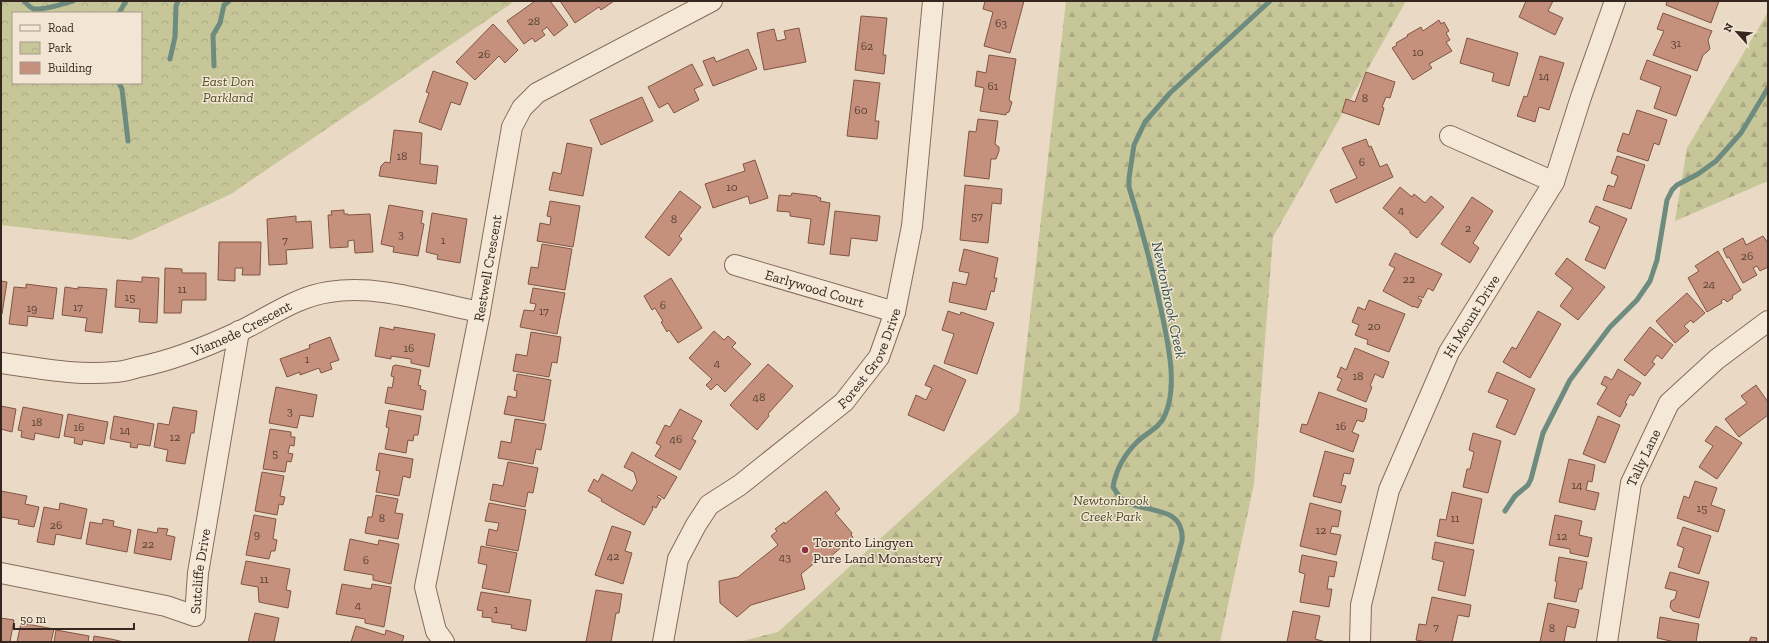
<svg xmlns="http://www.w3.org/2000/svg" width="1769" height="643" font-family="'Zilla Slab',serif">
<defs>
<pattern id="forest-firs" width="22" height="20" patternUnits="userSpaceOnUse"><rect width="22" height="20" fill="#c7c699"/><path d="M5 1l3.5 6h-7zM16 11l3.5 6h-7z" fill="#acaa83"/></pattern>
<pattern id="park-crowns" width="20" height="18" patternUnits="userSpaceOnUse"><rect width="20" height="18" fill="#c7c699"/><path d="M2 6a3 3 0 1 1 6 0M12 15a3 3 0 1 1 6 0" fill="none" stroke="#acaa83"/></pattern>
</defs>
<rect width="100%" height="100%" fill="#eadac5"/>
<g fill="url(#forest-firs)">
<path d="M1066,1H1406L1273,237L1254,484L1220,642H739L778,632L1019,412Z"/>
<path d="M1768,12V181L1675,221L1687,148Z"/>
</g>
<path fill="url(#park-crowns)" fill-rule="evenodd" d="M1,1H515L231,194L131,240L1,225ZM13,13H141V83H13Z"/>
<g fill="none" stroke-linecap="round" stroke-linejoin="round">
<g stroke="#6e8b80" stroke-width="5">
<path d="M24,1C27,4 30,8 34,9C44,10 63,4 73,1"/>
<path d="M119,13L126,1"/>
<path d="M170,59L175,37L176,6L178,1"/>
<path d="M214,66L213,35L220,23L224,5L229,1"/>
<path d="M119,83L122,89L128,141"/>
<path d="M1505,511L1515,496L1528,485L1531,479L1543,433L1570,380L1610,327L1637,300L1650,281L1657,260L1667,200L1672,190L1677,185L1698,174L1716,161L1741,133L1768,88"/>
<path d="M1154,642L1182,541C1185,503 1143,515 1122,499C1118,496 1116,491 1113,487C1116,469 1124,455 1137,442C1146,433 1160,428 1165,415C1178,386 1168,344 1162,314C1153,271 1142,229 1129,187V178L1134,145L1145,122L1170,93L1270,1"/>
</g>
</g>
<g fill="#c5917d" stroke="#815444">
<path d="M535,1H550L568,25L554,36L547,27L542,31L545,35L535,42L532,38L524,44L507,21Z"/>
<path d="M560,1H614L601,10L599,7L575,23Z"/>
<path d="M985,1H1024L1010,53L984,46L993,12L983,9Z"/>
<path d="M1526,1H1553L1548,11L1563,18L1555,35L1519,17Z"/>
<path d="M1667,1H1719L1711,23L1666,5Z"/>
<path d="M1663,13L1712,31L1708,40L1710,49L1707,52L1703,55L1697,71L1653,55L1664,31L1657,29Z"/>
<path d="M861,16L887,18L883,55H886L884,74L855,70Z"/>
<path d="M1439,20L1441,24L1444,22L1449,31L1446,33L1450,40L1446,42L1452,51L1429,64L1432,68L1413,80L1392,48L1397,45L1396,43L1408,36L1407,35L1421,27L1423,31Z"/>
<path d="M493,24L518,50L505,63L499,56L475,80L456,62Z"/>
<path d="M799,28L806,62L764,70L757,33L774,29L777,41L786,39L784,31Z"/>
<path d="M1467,38L1518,53L1509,86L1492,81L1494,73L1460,63Z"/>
<path d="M748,49L757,69L713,86L703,61L714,57L716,62Z"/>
<path d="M989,55L1016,59L1009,100L1012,102L1009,112L1006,113V115L980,111L984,88L975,86L977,71L986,73Z"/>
<path d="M1540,56L1564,63L1549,110L1539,107L1535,122L1517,116L1524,96L1527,97Z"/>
<path d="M1647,60L1691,76L1676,116L1654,108L1661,87L1640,79Z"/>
<path d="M692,64L703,85L694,89L699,100L674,113L668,103L659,108L648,87Z"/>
<path d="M433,71L468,83L460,105L451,102L441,130L419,122L429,93L426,92Z"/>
<path d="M1366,72L1395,82L1390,98L1386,97L1382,107L1384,108L1379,125L1342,112L1346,99L1355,102Z"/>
<path d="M854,80L880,83L875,121H879L877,139L847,136Z"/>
<path d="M642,97L653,121L601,145L590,120Z"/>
<path d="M1637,110L1667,120L1659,145L1654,143L1648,161L1617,151L1623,133L1629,135Z"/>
<path d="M978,119L998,121L995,144L999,147V151L996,159H991L989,179L964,176L969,131L976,132Z"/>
<path d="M394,130L422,133L420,164L438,166L436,184L379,176L381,166L385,162L390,163Z"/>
<path d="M1366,139L1369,147L1371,146L1380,167L1387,164L1393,177L1336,203L1330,190L1357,178L1342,148Z"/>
<path d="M567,143L592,148L583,196L549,190L553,172L561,174Z"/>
<path d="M1617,156L1645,165L1631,209L1603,200L1608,185L1614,187L1618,176L1611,173Z"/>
<path d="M755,160L768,198L750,204L748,196L713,208L705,184L745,171L743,164Z"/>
<path d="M965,185L1002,189L1001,204L992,203L988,243L960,240Z"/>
<path d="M1400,187L1412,197L1414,194L1425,203L1431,196L1444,207L1417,238L1410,233V231L1383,208Z"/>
<path d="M680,191L701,207L679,236L682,239L669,256L645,237Z"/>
<path d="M792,193L817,196V197L821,198L820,201L830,203L824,245L808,243L811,219L790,216V212L777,211L779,195L791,196Z"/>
<path d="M1472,197L1493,211L1473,243L1479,248L1470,263L1441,244Z"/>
<path d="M550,201L580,206L573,247L537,241L540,223L550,225L551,217L547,216Z"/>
<path d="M389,205L423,211L421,223L424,224L418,256L393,252L394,247L381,244Z"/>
<path d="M1596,206L1627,219L1605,269L1585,260L1600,227L1589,222Z"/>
<path d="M344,210V214H348V215L370,214L373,252L355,253L354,240L348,241V247L330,248L328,215H332L331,211Z"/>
<path d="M835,211L880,216L877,241L851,238L849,256L830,254Z"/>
<path d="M432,213L467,219L460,263L437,259L438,255L426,252Z"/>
<path d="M296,216V222L311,221L313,248L286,250L287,264L269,265L267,219Z"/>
<path d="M1763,236L1768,243V267L1760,271L1757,266L1753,268L1757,275L1743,283L1729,257L1727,258L1723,249L1743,238L1746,245Z"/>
<path d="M219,242H261L260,275H242L243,268H235V281L218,280Z"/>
<path d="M542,244L572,249L565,290L528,284L531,267L538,268Z"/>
<path d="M964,249L998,258L994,278H997L994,292L991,291L986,310L949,302L953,282L966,285L969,273L959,271Z"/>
<path d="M1718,251L1741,290L1732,296L1733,298L1727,302L1724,299L1721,301L1722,303L1707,312L1688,278L1699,271L1695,266Z"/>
<path d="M1395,253L1442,274L1433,291L1428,288L1423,298L1419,296L1418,298L1422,300L1418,308L1413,306V307L1383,291L1395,268L1389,265Z"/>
<path d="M1567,258L1605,287L1578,320L1560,306L1573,288L1555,274Z"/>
<path d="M165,268L182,269V273H206V300H182L181,313H164Z"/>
<path d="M142,277L159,278L157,323L139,322L140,309L115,307L117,280L142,282Z"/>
<path d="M671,278L702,328L678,343L669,330L667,332L661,322L663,321L655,308L652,310L644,296Z"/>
<path d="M1,281L7,282L2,314H1Z"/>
<path d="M26,284L57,288L53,319L28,316L27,326L9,324L14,287L26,288Z"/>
<path d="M65,287L78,289V287L107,289L102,333L85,331L87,318L62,315Z"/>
<path d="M533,288L565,293L557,334L520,327L524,310L534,311L536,304L530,303Z"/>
<path d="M1687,293L1705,313L1693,323L1691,320L1684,326L1689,331L1675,343L1656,321Z"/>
<path d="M1369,300L1405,314L1389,352L1367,344L1368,340L1355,335L1359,325L1352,322L1358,307L1365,310Z"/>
<path d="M948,311L960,315L961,312L994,323L977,374L944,363L954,334L942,330Z"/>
<path d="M1538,311L1561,324L1530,378L1503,362L1512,347L1516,349Z"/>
<path d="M380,327L394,330V327L435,334L429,367L411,363V359L391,356V359L375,356Z"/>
<path d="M1650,327L1673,345L1662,359L1657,355L1652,362L1655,364L1645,376L1624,360Z"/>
<path d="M714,331L724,340L728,336L736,343L732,347L751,364L725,392L717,384L711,390L706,385L712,379L689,358Z"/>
<path d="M531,332L561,337L557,363L552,362L549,377L513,371L516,354L527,356Z"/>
<path d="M330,337L339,360L330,363L332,369L321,373L319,368L300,375V372L287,377L280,359L310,348L309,345Z"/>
<path d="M1355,348L1389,362L1383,378L1375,374L1370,386L1372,387L1366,402L1337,390L1342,379L1337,377L1341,367L1346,370Z"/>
<path d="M768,364L793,386L768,414L769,416L757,430L730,405Z"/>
<path d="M396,365L421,370L418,385L421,386L420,389L426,391L423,410L385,403L388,387L392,388L394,377L391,376L393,366Z"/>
<path d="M934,365L966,380L944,431L908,415L916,395L926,400L932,388L925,385Z"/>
<path d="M1618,369L1641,383L1633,396L1630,394L1625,403L1627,404L1620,417L1597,404L1607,387L1601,384L1605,376L1612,380Z"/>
<path d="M1497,372L1535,389L1515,435L1496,427L1508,400L1488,392Z"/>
<path d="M517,374L551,380L544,421L504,414L508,396L516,398L517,391L514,390Z"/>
<path d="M1756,385L1768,402V415L1739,437L1725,419L1747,403L1741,396Z"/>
<path d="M276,387L317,395L313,417L300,415L297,428L269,423Z"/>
<path d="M1319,392L1367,409L1365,419L1363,422L1357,420L1352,432L1359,435L1353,452L1300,432L1302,424L1307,425Z"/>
<path d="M1,406L16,409L12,432L1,429Z"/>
<path d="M23,407L63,415L59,438L35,433L34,440L21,437L22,431L18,430Z"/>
<path d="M173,407L197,411L194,433H191L185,464L166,461L168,450L154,447L158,423L169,425Z"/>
<path d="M680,409L702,421L692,439L696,441L680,470L655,456L661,446L656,443L665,425L670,427Z"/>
<path d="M389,410L421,416L418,435H414L413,441L408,440L406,453L385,449L389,428L386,427Z"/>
<path d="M68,414L108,422L104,444L83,440L82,445L74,443L75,438L64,436Z"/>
<path d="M114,416L154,424L150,446L138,444L137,448L130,447L131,443L110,439Z"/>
<path d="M1598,416L1620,425L1605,463L1583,454Z"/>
<path d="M515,419L546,424L541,450L536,449L533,464L498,458L501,441L511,443Z"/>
<path d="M1716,426L1742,443L1717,479L1699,467L1713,446L1705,441Z"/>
<path d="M270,429L291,432V437H295L294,446L290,445L288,453L293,454L291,462L287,461L285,472L263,469Z"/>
<path d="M1473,433L1501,441L1488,493L1463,487L1467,469H1470L1474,452L1469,450Z"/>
<path d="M1325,451L1354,459L1350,474L1344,473L1341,485L1346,486L1341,503L1313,496Z"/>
<path d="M632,452L677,477L664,499L659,495L657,497L661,499L656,508L652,506L653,509L644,525L622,513L601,501L602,499L588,491L594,479L598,482L602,474L632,491L637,482L634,472L624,467Z"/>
<path d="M379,453L413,459L410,478L403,476L399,496L376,492L380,471L376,470Z"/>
<path d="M1569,459L1595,465L1592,482L1588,481L1586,490L1599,493L1595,510L1559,502Z"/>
<path d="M508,462L538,468L533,493L528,492L525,507L490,500L493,484L503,486Z"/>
<path d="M262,472L284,476L280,496L285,497L283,505L279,504L277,515L255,511Z"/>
<path d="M1695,481L1717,488L1711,505L1725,510L1718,532L1677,518L1684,496L1689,498Z"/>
<path d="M1,491L27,496L25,504L39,507L34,527L18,524L19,520L1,517Z"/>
<path d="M826,491L840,509L835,513L852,533L851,535L853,537L829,558L826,555L822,557L801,574L805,589L751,605L737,617L720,603L719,581L738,577L778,545L771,536L777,531L775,529L784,522L785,524Z"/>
<path d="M1452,492L1482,499L1473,544L1437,536L1440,519L1446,520Z"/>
<path d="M376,495L398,499L395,513L403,514L398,539L365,533L368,517H372Z"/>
<path d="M60,503L87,509L81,539L56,534L54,545L37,542L44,507L59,510Z"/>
<path d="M489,503L526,510L518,551L486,545L489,529L497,531L499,523L485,521Z"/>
<path d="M1310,503L1341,511L1338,527L1332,526L1330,533L1341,535L1336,555L1300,546Z"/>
<path d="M254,515L276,519L273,539L277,540L275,551H271L269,559L246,555Z"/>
<path d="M1555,515L1582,521L1579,535L1592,538L1588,557L1570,553V549L1549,545Z"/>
<path d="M103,519L114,521L113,526L131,530L127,552L86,544L90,522L102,524Z"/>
<path d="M612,526L631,532L625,551L632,553L623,584L595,575Z"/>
<path d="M1683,527L1711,536L1699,574L1678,567L1684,548L1677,545Z"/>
<path d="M158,528L168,529L166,535L175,537L171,560L134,553L138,529L157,533Z"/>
<path d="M350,539L378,545L379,540L399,544L391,584L373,580V575L344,570Z"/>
<path d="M1435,542L1474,550L1465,596L1438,590L1444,562L1432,559Z"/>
<path d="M481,546L517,553L509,593L482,588L487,565L478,563Z"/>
<path d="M1302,555L1337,562L1334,577L1329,576L1327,589H1332L1329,607L1300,602L1305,574L1299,572Z"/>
<path d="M1559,557L1587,562L1582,589H1579L1576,602L1554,598L1557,582L1555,581Z"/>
<path d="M246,561L290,569L286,590L291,591L288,608L259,602L258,587L241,584Z"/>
<path d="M1670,572L1709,582L1699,618L1673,611L1670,607L1671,601L1675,599L1677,591L1665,588Z"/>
<path d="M342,584L371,589L372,584L391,587L384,627L365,623V619L336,614Z"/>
<path d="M596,590L622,594L619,613H616L611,642H586Z"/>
<path d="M481,592L531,600L526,631L511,628L512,625L492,622V618L482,617L483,611L477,610Z"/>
<path d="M1432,597L1471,605L1469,617L1458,615L1452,642H1427L1416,640L1419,624L1426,625Z"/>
<path d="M1548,603L1579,610L1575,628L1567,626L1564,642H1540Z"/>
<path d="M1293,611L1320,616L1315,639L1326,642H1287Z"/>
<path d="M255,613L279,618L274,642H248Z"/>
<path d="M1660,617L1699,624L1696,642H1675L1657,638Z"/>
<path d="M1,618L14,620L10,642H1Z"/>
<path d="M21,623L54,629L51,642H17Z"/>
<path d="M356,626L385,635L386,630L404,636L402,642H351Z"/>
<path d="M56,630L89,636L88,642H54Z"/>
<path d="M94,636L111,639L124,642H93Z"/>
<path d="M1751,637L1757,638L1756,642H1749Z"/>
</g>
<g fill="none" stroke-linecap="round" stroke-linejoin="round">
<defs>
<g id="minor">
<path d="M1450,136L1554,182"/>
<path id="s1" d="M735,265L895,312"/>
<path id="s2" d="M1,363C38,368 77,376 115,372C123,372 131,369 139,367C174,360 206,347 238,332C268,318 295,297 329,292C380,284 431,303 480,312"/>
<path id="s3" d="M1,573L166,606L195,616L198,573L239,331"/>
<path id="s4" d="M444,642L436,631L425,587L480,312L512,127L522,108L537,93L712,1"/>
<path id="s5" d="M663,642L678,559L696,525L709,505L740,485L844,402L879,357L895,312L912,226L933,1"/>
<path id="s6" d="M1360,642L1361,605L1389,490L1449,352L1554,182L1581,97L1615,1"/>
<path id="s7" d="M1607,642L1631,483L1669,403L1717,359L1768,321"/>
</g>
</defs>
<use href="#minor" stroke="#846c5c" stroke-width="22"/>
<use href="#minor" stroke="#f6e8d7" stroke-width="20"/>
</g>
<circle fill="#8e313f" stroke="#f2e5d3" stroke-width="1.5" cx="805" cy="550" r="4"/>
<g text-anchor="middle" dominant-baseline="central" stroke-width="3" stroke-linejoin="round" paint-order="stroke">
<g font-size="12" fill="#594236">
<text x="534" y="21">28</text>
<text x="1001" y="23">63</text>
<text x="1676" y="43">31</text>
<text x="867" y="46">62</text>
<text x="1418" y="52">10</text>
<text x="484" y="54">26</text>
<text x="1544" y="76">14</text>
<text x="993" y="86">61</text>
<text x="1365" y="98">8</text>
<text x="861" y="110">60</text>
<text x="402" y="156">18</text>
<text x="1362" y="162">6</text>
<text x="732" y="187">10</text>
<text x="1401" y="210">4</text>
<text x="977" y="216">57</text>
<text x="674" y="219">8</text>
<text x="1468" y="228">2</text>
<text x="401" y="234">3</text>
<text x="285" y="240">7</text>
<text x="443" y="240">1</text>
<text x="1747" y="256">26</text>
<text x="1409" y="279">22</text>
<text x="1709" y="284">24</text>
<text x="182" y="289">11</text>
<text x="130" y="297">15</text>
<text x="663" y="305">6</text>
<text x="78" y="307">17</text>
<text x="32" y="308">19</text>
<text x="544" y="311">17</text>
<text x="1374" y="326">20</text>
<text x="409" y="348">16</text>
<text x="307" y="359">1</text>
<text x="717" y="363">4</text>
<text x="1358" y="376">18</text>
<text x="759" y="397">48</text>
<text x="290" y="411">3</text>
<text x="37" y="422">18</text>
<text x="1341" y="426">16</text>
<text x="79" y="427">16</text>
<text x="125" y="430">14</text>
<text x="175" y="437">12</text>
<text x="676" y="439">46</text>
<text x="275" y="453">5</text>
<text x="1577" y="485">14</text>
<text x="1702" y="508">15</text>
<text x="382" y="518">8</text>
<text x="1455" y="518">11</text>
<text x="56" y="525">26</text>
<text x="1321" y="530">12</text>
<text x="257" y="534">9</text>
<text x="1562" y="536">12</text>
<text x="148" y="544">22</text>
<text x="613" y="556">42</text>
<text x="785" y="557">43</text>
<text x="366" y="560">6</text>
<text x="264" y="579">11</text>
<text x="358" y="605">4</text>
<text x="496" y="609">1</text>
<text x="1436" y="627">7</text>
<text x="1552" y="628">8</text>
</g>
<g font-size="14" font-style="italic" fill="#4b5027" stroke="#f2e5d3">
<text x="228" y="81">East Don<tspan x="228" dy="16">Parkland</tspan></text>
<text x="1111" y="500">Newtonbrook<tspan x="1111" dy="16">Creek Park</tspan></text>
</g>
<g font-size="14" fill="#35271f" stroke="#f2e5d3">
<text stroke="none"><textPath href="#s4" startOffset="384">Restwell Crescent</textPath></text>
<text stroke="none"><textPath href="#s1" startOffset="83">Earlywood Court</textPath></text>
<text stroke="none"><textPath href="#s6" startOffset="348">Hi Mount Drive</textPath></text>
<text stroke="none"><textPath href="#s2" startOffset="249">Viamede Crescent</textPath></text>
<text stroke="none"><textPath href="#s5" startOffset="368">Forest Grove Drive</textPath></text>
<text stroke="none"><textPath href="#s7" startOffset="189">Tally Lane</textPath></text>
<text stroke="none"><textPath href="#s3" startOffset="244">Sutcliffe Drive</textPath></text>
</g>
<g font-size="14" fill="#35271f" stroke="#f2e5d3" text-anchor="start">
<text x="813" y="542">Toronto Lingyen<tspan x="813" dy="16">Pure Land Monastery</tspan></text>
</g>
<g font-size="15" font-style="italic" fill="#2f534c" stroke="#f2e5d3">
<text transform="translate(1169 300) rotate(78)">Newtonbrook Creek</text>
</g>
</g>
<rect width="1769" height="643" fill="none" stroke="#35271f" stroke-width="4"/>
<rect x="12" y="12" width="130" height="72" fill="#f2e5d3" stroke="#a6998b"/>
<rect x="20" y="25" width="20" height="6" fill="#f6e8d7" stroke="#a6998b"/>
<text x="48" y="32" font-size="12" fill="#35271f">Road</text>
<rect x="20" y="42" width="20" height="12" fill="url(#park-crowns)" stroke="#a6998b"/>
<text x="48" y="52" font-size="12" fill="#35271f">Park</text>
<rect x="20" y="62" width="20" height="12" fill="#c5917d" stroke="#a6998b"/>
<text x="48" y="72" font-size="12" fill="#35271f">Building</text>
<g transform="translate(1737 32) rotate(297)" stroke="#f2e5d3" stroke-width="3" paint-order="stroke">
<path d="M0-3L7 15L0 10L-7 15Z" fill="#35271f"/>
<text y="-6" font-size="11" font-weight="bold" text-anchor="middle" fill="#35271f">N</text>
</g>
<path d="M14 623v6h120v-6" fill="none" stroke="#35271f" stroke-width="2"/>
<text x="20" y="623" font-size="12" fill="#35271f" stroke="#f2e5d3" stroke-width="3" paint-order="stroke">50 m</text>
</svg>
